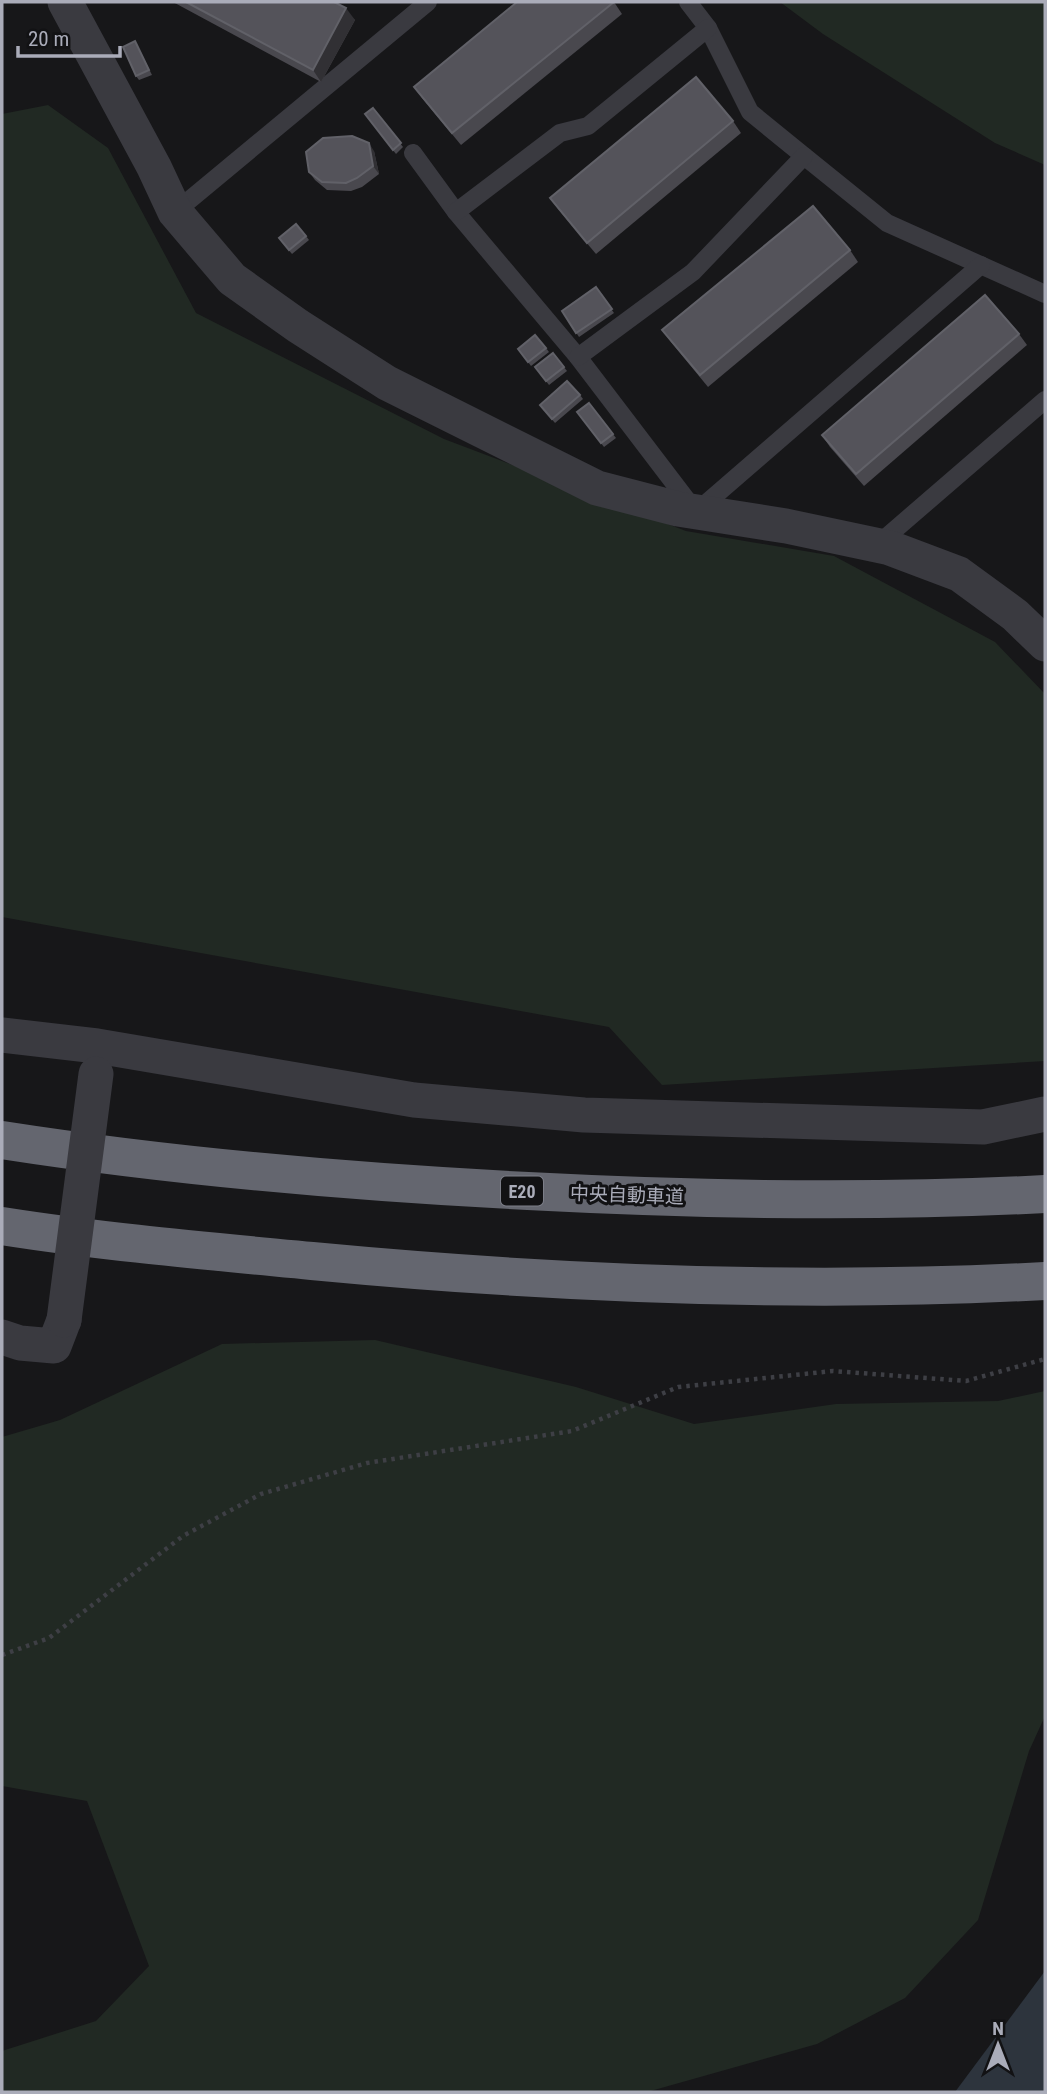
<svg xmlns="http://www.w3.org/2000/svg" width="1047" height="2094" font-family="'Roboto Condensed','Noto Sans JP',sans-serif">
<rect width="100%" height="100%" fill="#171719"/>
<g fill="#212923">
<path d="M780,2H1045V165L995,143L823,34Z"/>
<path d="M48,105L108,148L196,313L444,439L686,531L834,556L995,642L1045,694V1061L662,1085L609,1027L2,917V114Z"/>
<path d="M375,1340L576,1387L694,1424L836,1404L998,1401L1045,1391V1716L1029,1751L978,1920L905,1998L817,2044L647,2092H2V2051L96,2021L149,1966L87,1801L2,1786V1437L60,1420L222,1344Z"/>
</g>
<path fill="#2d343d" d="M1045,1971V2092H955Z"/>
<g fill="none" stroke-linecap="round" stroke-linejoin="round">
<path stroke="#3e3f45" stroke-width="4.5" stroke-dasharray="3.5 5" stroke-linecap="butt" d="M2,1655L49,1638L183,1536L261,1494L367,1463L572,1431L678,1387L833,1371L966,1381L1045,1359"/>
<g stroke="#3a3a40" stroke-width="18">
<path d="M688,2L708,28L750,112L804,156L887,223L1045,294"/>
<path d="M413,153L456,212L578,357L696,512L981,265"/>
<path d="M175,212L428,2"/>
<path d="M456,212L560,133L588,126L708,28"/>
<path d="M578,357L693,272L804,156"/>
<path d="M876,546L1045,400"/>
</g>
<g stroke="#3a3a40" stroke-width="35">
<path d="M65,2L154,167L175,212L232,279L298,326L387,383L597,488L678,509L786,526L890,548L959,574L1015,615L1045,644"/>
<path d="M2,1035L97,1046L414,1100L584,1115L983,1127L1045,1114"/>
<path d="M2,1337L20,1343L54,1346L64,1320"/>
</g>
<g stroke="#64666f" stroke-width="38">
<path d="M2,1140C176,1167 352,1182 528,1191C700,1200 873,1203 1045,1194"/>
<path d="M2,1226C104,1242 208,1251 312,1261C555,1284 801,1294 1045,1281"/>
</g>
<path stroke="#3a3a40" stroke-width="35" d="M64,1320L96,1074"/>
</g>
<g fill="#49484e">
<path d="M173,2H334L355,20L321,82Z"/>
<path d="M614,2L622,14L461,145L422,98L414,87Z"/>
<path d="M135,41L152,75L139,80L136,76Z"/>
<path d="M373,108L403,147L396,154L365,114Z"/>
<path d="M733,121L741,133L596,254L559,210L550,198Z"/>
<path d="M374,151L379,174L362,187L351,191L327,190L315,180L309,172Z"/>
<path d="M306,236L309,240L292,254L282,242Z"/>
<path d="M850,250L858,262L708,387L671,342L662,330Z"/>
<path d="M596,287L614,313L579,337L562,311Z"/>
<path d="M1019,334L1027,345L864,486L830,447L822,435Z"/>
<path d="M546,348L549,352L531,366L518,349Z"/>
<path d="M553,353L567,371L549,385L535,367Z"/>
<path d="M580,395L583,399L555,423L540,405Z"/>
<path d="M589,403L616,438L604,447L577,412Z"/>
</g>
<g fill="#313034">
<path d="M346,8L355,20L321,82L313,70Z"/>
<path d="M369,143L374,151L379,174L373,166Z"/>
</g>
<g fill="#54535a" stroke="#616168" stroke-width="2">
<path d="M186,2H334L346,8L313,70Z"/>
<path d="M517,2H614L452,133L414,87Z"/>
<path d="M135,41L149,70L136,76L123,47Z"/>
<path d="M696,77L733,121L587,243L550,198Z"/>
<path d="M373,108L401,143L393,150L365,114Z"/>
<path d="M352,136L369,143L373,166L357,178L346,183L322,182L309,172L306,152L323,138Z"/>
<path d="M813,206L850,250L700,375L662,330Z"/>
<path d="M296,224L306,236L289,250L279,238Z"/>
<path d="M596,287L612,309L576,333L562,311Z"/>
<path d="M985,295L1019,334L856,474L822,435Z"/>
<path d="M535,335L546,348L528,362L518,349Z"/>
<path d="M553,353L564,367L546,381L535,367Z"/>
<path d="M567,381L580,395L552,419L540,405Z"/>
<path d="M589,403L613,434L601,443L577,412Z"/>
</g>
<g text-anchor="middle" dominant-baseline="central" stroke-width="6" stroke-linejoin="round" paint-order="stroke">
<rect fill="#121214" stroke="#7c7e88" stroke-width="2" x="501" y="1176.5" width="42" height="29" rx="5"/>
<g font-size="18" font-weight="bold" fill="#aaacb9">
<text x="522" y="1191">E20</text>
</g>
<g font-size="19" fill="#aaacb9" stroke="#121214">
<text transform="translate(627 1195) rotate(2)">中央自動車道</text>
</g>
</g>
<rect width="1047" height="2094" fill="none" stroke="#aaacb9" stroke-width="7"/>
<g transform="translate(998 2045)" stroke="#121214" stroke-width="5" paint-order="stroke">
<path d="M0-5L12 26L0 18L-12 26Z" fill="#aaacb9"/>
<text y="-10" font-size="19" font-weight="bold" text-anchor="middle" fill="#aaacb9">N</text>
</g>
<path d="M18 46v10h102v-10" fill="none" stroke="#aaacb9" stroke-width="3.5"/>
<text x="28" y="46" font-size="21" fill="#aaacb9" stroke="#121214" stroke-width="5" paint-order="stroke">20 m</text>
</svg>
